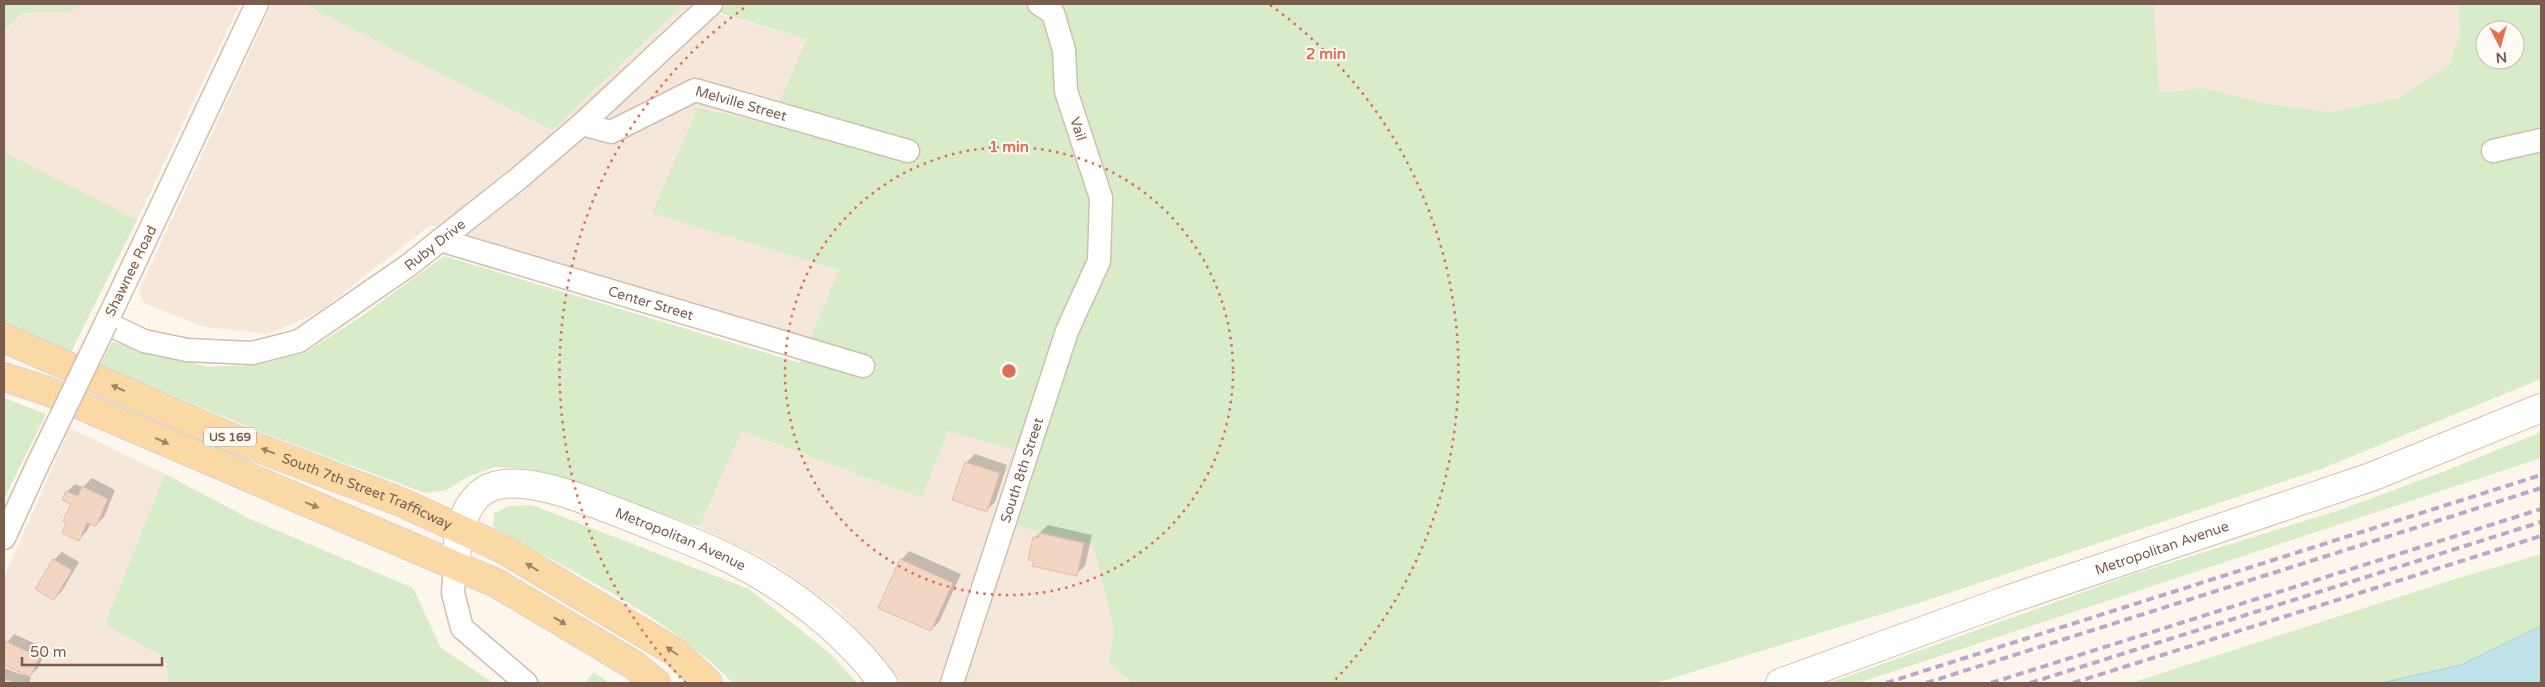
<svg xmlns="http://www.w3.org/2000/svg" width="2545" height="687" font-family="'Varela Round',sans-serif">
<rect width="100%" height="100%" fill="#fdf6ec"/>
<g fill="#f5e8da">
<path d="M85,4H240L137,220L4,152V31L22,13L69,12Z"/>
<path d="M272,4H304L552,130L684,4L807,39L769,124L653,213L839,270L811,338L430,225L320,311L269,334L204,327L144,303L139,290Z"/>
<path d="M2154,4H2458L2460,33L2449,66L2398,98L2330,112L2268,104L2204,88L2158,94Z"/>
<path d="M70,428L165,474L105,624L167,660L169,683H4V577Z"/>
<path d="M742,431L922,498L948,431L1040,457L1093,544L1114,631L1108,663L1133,683H902L840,611L773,563L699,527Z"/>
</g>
<g fill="#d8ecc9" fill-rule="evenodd">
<path d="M4,4H85L69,12L22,13L4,31Z"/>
<path d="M304,4H684L552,130Z"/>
<path d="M690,4H2154L2159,93L2204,88L2268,104L2330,112L2398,98L2449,66L2460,33L2458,4H2541V379L2321,469L1928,600L1656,683H1133L1108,663L1114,631L1093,544L1017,526L1039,457L948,431L922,498L742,431L699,527L530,469L495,467L467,477L447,490L425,493L258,431L100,365L112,342L208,367L251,365L306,352L362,316L444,256L800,363L839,270L652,213L698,108L769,124L807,39ZM2485,30H2515V60H2485Z"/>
<path d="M4,152L137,220L69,356L4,328Z"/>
<path d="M4,398L46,414L4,499Z"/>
<path d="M2541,432V458L1858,683H1829L2134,574L2340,510L2448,470Z"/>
<path d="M165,474L252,520L413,588L441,648L493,683H169L166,659L105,624Z"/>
<path d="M532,505L749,589L831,654L857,683H733C666,615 575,574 493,527L494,513L509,506Z"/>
<path d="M2541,554V626L2461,665L2385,683H2131L2455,579Z"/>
<path d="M594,672L609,683H585Z"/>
</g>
<path fill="#bfe3e8" stroke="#a5d3da" d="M2541,626V683H2381L2461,665Z"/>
<g fill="#0003">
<path d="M975,454L1007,465L995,502L987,510L966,463Z"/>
<path d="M92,478L115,490L104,517L96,525L91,523L87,531L79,539L72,503L67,492L75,484L83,487Z"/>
<path d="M1048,525L1092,535L1085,566L1076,574L1035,560L1034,538Z"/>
<path d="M909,551L961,574L939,622L931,630L901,560Z"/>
<path d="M62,552L79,562L62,591L54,599V560Z"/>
<path d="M14,634L47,649L38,668L29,677L31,678L29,683H4V668L23,675L24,673L4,664V647Z"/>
</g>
<g fill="#f3d5c3" stroke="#e6bba3">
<path d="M965,462L1000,473L987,512L952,500Z"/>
<path d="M82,486L108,499L96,526L87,523L79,541L62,533L66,523L63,521L71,504L62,500L66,491L78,496Z"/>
<path d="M1039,533L1084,543L1077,576L1032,566L1034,561L1028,560L1033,537L1038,538Z"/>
<path d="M53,559L72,570L54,600L35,589Z"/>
<path d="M900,559L953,583L931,631L878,608Z"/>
<path d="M5,641L40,657L30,677L4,665Z"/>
<path d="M4,679L16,683H4Z"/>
</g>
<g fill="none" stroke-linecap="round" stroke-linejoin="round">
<defs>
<g id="street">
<path id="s1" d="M257,4L106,323L144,341L187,350L252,353L299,341L409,265L519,178L582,124L711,4"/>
<path id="s2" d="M582,124L611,132L695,90L908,151"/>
<path d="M2493,151L2541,140"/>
<path id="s3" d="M440,240L863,366"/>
<path d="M4,538L37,466"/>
<path d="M455,564L453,593L462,628L526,683"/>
<path id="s4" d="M952,683L1067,331L1099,261L1101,198L1066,91L1064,50L1053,13L1039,4"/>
</g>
<g id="secondary">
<path id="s5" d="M455,564C458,539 461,505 485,490C500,481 521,483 537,486C569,492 600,506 630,517C677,536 725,553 768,580C811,606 854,643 883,683"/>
<path id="s6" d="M1780,683L2010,599L2371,477L2541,408"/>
</g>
<g id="primary">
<path id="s7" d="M4,338L227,436L401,502L503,549L675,652L708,683"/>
<path d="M4,377L47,391L496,583L634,665L656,683"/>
</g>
</defs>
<use href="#street" stroke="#d1beb0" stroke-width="25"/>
<use href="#secondary" stroke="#d6c0b0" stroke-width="30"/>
<use href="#primary" stroke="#dad1cd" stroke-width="30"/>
<use href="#street" stroke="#fff" stroke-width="22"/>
<use href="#secondary" stroke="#fff" stroke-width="28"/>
<use href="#primary" stroke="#fbd9a5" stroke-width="28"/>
<g stroke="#b9a8c9" stroke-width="4" stroke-dasharray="8 5" stroke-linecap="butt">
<path d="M1886,683L2541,475"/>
<path d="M1926,683L2541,488"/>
<path d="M1991,683L2541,509"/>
<path d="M2030,683L2541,522"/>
<path d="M2073,683L2541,536"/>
</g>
<defs>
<path id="street-bridge" d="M37,466L106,323"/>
</defs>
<use href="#street-bridge" stroke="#d1beb0" stroke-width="25" stroke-linecap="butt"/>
<use href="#street-bridge" stroke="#fff" stroke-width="22"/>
</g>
<defs><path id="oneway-solid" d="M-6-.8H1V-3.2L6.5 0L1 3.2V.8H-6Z" transform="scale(1.25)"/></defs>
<g fill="#a18267">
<use href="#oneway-solid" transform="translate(118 388) rotate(-156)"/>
<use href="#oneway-solid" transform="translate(162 441) rotate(24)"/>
<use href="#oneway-solid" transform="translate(268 451) rotate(-159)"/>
<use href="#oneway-solid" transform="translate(312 505) rotate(22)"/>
<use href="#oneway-solid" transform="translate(532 567) rotate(-149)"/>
<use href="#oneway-solid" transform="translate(560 621) rotate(31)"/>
<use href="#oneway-solid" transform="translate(672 651) rotate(-145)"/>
</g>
<g fill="none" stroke="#dc6d51" stroke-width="2.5" stroke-dasharray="2.5 5">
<circle cx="1009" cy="371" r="224"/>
<path d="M686 683A449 449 0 0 1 748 5M1270 5A449 449 0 0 1 1332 683"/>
</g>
<g text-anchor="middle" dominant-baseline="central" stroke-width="4" stroke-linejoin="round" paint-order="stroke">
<rect fill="#fffaf3" stroke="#a28b7f" stroke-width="1" x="204" y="427.5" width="52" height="19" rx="4"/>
<g font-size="12" font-weight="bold" fill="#7a5c4d">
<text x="230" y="437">US 169</text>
</g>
<g font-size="14" fill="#7a5c4d" stroke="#fffaf3">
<text stroke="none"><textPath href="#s2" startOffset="172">Melville Street</textPath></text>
<text transform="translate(1078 129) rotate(72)">Vail</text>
<text stroke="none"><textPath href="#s1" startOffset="719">Ruby Drive</textPath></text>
<text transform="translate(131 271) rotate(-64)">Shawnee Road</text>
<text stroke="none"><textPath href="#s3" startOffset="220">Center Street</textPath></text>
<text stroke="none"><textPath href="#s4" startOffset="224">South 8th Street</textPath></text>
<text stroke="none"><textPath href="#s7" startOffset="394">South 7th Street Trafficway</textPath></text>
<text stroke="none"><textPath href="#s5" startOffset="289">Metropolitan Avenue</textPath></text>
<text stroke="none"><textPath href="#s6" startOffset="405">Metropolitan Avenue</textPath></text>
</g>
</g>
<circle cx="1009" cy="371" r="8" fill="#dc6d51" stroke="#fffaf3" stroke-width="2.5"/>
<g font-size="15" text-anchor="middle" font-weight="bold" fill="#dc6d51" stroke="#fffaf3" stroke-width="4" stroke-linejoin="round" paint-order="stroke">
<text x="1326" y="59">2 min</text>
<text x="1009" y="152">1 min</text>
</g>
<rect width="2545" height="687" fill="none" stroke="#7a5c4d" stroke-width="10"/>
<g transform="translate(2500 45) rotate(174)"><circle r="24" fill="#fffaf3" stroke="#cabbb1"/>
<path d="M0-4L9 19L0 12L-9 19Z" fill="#e76f51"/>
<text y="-8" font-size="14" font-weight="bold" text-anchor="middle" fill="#7a5c4d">N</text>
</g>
<path d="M22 657v8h140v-8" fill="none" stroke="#7a5c4d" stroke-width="2.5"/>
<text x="30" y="657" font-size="15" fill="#7a5c4d" stroke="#fffaf3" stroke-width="4" paint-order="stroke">50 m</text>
</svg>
